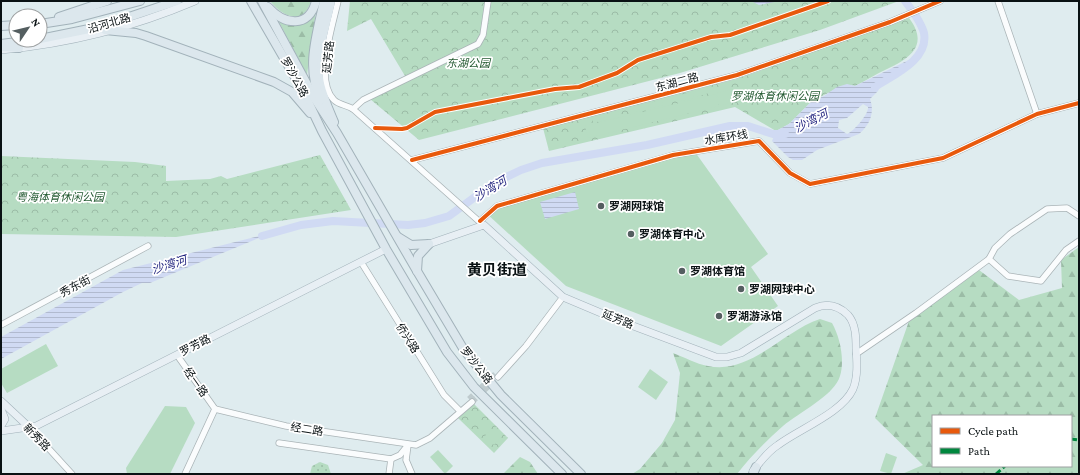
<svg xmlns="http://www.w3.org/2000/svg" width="1080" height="475" font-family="'Crimson Pro','Noto Sans SC',serif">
<defs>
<pattern id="grass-dots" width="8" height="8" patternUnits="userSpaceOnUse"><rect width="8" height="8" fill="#b6dcc2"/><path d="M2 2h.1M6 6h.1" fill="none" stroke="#9bbca6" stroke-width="1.8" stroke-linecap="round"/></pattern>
<pattern id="forest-firs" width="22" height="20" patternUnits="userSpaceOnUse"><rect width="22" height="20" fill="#b6dcc2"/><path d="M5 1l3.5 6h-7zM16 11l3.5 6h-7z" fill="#9bbca6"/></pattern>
<pattern id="park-crowns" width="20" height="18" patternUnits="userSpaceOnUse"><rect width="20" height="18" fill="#b6dcc2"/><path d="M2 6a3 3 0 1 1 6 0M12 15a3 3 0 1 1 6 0" fill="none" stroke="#9bbca6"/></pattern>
<pattern id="water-rules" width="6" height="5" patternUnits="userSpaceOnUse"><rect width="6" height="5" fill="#d0daf3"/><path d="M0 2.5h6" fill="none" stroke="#b1bacf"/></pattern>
</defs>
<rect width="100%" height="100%" fill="#dfecef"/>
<path fill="url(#grass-dots)" d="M320,462L328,465L331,474H310L312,466Z"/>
<g fill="url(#forest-firs)" fill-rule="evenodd">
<path d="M270,1H311C303,27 282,16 270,1Z"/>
<path d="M316,11L307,75L279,22C297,29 304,26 316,11Z"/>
<path d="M1079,247V474H902L923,465L875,418L909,321L979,270L1019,300L1062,288L1061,260ZM933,416H1071V466H933Z"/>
<path d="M820,319L832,323C840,337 845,360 840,376C835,395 798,413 783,426C766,441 751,456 737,474H632L640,469L662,443L675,420L680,373L673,353C684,357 696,364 708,366C750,375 783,331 820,319Z"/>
<path d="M520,457L530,462L538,474H503Z"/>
</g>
<g fill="url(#park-crowns)">
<path d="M350,1H899L820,30L680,73L419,140L370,99L408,81L371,19L347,31Z"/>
<path d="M909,18C933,50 902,62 877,74C870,78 863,82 855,86L851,85L832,91L812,101L789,124L776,131L735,107L549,151L543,128L736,79Z"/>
<path d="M320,155L351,210L176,237L1,234V156L135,162L166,166V181L210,179L221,176L227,179Z"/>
<path d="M473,403L508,438L494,453L458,418Z"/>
</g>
<g fill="#b6dcc2">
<path d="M705,88L707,94L694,97L693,92Z"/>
<path d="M734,89L737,101L720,106L717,93Z"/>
<path d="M691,92L693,98L681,101L679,95Z"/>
<path d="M716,94L719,106L588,138L585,126Z"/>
<path d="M662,99L663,105L651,108L650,103Z"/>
<path d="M648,103L649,109L637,112L636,106Z"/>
<path d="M618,111L619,117L607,120L606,114Z"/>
<path d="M604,114L605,120L593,123L592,117Z"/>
<path d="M672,152H695L768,254L751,267L778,306L721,346L566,286L486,213L496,204Z"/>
<path d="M46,344L58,366L7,393L1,383V369Z"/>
<path d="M650,369L668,382L656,400L638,387Z"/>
<path d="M165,406L186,407L195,423L170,474H127L126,468Z"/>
<path d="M491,429L500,438L494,445L485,436Z"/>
<path d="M438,450L453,466L445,474L430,457Z"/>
<path d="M886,453L897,457L891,474L880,471Z"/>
</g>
<g fill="url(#water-rules)" fill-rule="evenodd">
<path d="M751,1H779L759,5Z"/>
<path d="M917,56L908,66L882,82L878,91L870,99C875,112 870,125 859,134L817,150L802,160H793L788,157L772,141L776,131L789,124L812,101L824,96L837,87L847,84L855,86ZM863,104L868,107C869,114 853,132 847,134L838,128L839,120L847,118Z"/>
<path d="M575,192L579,209L545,219L540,202Z"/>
<path d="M271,233L150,283H142L123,292L1,359V337L123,270Z"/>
</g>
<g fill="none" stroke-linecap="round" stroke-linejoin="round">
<g stroke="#d0daf3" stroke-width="8">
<path d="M875,87C893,75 929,60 924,33C921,22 912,10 905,1"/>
<path d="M262,236L301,225L333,221L408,225L425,223L449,216L494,183L521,170L542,163L647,145L730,126H748L773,134H785"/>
</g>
<g stroke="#bfcbce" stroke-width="5.5" stroke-dasharray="5.5 3" stroke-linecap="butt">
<path d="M469,399L495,374"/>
<path d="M472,402L498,377"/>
</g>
<defs>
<g id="minor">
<path d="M338,1C333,25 314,80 334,100C339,105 347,105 353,109L482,224"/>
<path d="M998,1L1037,114"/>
<path d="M353,109L363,100L478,44L483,35L488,1"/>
<path d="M412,160L737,75L890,22L940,1"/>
<path d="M480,221L497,206L673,155L759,141L790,173L810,184L943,158L1037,114L1079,103"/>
<path d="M989,259L1008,276L1041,281L1066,250L1079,241"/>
<path d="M361,262L444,395L460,411"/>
<path d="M1,325L148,246"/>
<path d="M856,354L916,313L989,259L995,248L1010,234L1047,209L1067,208L1079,216"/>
<path d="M177,355L215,409"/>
<path d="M498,377L526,346L563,297"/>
<path d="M215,409L286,426L416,445L430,438L472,402"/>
<path d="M30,428L72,474"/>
<path d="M279,443L391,459L400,455L408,445"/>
<path d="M408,445L406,460L412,474"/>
<path d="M185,474L215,409"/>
<path d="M389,474L391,459"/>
</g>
<g id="major">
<path d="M1,50C66,44 134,27 195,1"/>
<path d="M429,244L484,225L563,297L620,321L716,357H727L741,353L815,308C827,303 838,305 848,315C856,324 856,338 856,349C857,362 858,377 853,389C842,413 799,429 778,445C767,452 761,461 753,471"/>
<path d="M1,401L30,428"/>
<path d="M1,409L5,419L1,426"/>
<path d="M1,431L36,426L386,249"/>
</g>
<g id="highway">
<path d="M251,1L303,91L322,131L386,249L447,352L474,387L562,474"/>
<path d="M262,1L315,99L337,133L417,271L464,350L501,395L581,474"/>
<path d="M331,1C326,27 314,58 320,84C323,97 329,110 334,122"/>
<path d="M268,7C284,25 309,29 316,1"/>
<path d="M59,17L107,1"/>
<path d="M40,24L72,19L140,1"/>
<path d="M1,26L16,25"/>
<path d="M105,30L136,33L146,36L274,82L292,92L310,113"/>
<path d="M40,39L99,27L177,1"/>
<path d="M1,44L33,40"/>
<path d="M4,47L19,48"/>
<path d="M321,100C305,68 317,34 324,1"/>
<path d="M398,237L411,245L429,244"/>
<path d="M417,271L418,256L429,244"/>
<path d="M753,474L756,467"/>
</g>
</defs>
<use href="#minor" stroke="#aab4b7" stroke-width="7"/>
<use href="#major" stroke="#a2b2ba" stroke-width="8"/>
<use href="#highway" stroke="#a2b2ba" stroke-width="10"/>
<use href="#minor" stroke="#fafcfd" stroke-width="5.5"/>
<use href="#major" stroke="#e8eff4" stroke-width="7"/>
<use href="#highway" stroke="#dce7ed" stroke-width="8"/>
<g stroke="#00873e" stroke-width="3" stroke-dasharray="6 3" stroke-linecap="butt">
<path d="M1071,439L1079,440"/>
<path d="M996,474L1005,466"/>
</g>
<defs>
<g id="cycleway">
<path d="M375,128L402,129L407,128L435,112L555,89L579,87L617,73L638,60L711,37L730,35L828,1"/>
<path d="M412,160L737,75L890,22L940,1"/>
<path d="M480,221L497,206L673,155L759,141L790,173L810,184L943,158L1037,114L1079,103"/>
</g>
</defs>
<use href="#cycleway" stroke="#fff" stroke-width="6"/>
<use href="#cycleway" stroke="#e8590c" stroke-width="4"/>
</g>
<g fill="#545e60" stroke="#fff" stroke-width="1.5">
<circle cx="601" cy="206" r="4"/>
<circle cx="631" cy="234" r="4"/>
<circle cx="682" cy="271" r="4"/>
<circle cx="741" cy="289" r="4"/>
<circle cx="719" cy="316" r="4"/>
</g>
<g text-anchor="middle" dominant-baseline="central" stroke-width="3.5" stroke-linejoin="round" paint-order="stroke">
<g font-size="11" fill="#091113" stroke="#fff">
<text transform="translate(109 23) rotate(-16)">沿河北路</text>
<text transform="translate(328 57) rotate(-84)">延芳路</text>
<text transform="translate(295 77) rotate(61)">罗沙公路</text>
<text transform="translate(677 82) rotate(-15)">东湖二路</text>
<text transform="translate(726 137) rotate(-9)">水库环线</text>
<text transform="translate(75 286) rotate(-28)">秀东街</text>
<text transform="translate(618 319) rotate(22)">延芳路</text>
<text transform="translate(408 338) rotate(58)">侨兴路</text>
<text transform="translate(195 345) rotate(-27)">罗芳路</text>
<text transform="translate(477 365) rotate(52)">罗沙公路</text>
<text transform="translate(196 382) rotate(55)">经一路</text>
<text transform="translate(307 429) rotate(9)">经二路</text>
<text transform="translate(37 437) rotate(46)">新秀路</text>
</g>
<g font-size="11" font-style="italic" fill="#225930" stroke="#fff">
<text x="468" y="63">东湖公园</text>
<text x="775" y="96">罗湖体育休闲公园</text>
<text x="60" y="197">粤海体育休闲公园</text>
</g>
<g font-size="11" font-weight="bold" fill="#091113" stroke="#fff" text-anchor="start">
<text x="609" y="206">罗湖网球馆</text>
<text x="639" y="234">罗湖体育中心</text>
<text x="690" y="271">罗湖体育馆</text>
<text x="749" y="289">罗湖网球中心</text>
<text x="727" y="316">罗湖游泳馆</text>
</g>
<g font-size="12" font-style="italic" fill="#21237e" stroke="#fff">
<text transform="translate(811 121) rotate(-27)">沙湾河</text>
<text transform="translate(490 189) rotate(-31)">沙湾河</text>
<text transform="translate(169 265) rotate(-17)">沙湾河</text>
</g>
<g font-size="15" font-weight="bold" fill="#091113" stroke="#fff">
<text x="497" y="270">黄贝街道</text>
</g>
</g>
<rect width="1080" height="475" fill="none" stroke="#091113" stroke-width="4"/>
<rect x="932" y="415" width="140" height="52" fill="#ffffff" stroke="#9da0a1"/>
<rect x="940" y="428" width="20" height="6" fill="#e8590c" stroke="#9da0a1"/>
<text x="968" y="435" font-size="12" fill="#091113">Cycle path</text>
<rect x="940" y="448" width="20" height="6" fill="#00873e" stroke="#9da0a1"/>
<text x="968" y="455" font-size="12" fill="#091113">Path</text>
<g transform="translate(28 28) rotate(55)"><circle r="19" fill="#ffffff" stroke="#9da0a1"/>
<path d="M0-3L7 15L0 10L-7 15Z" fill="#545e60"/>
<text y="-6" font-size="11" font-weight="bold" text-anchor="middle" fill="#091113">N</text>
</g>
</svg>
